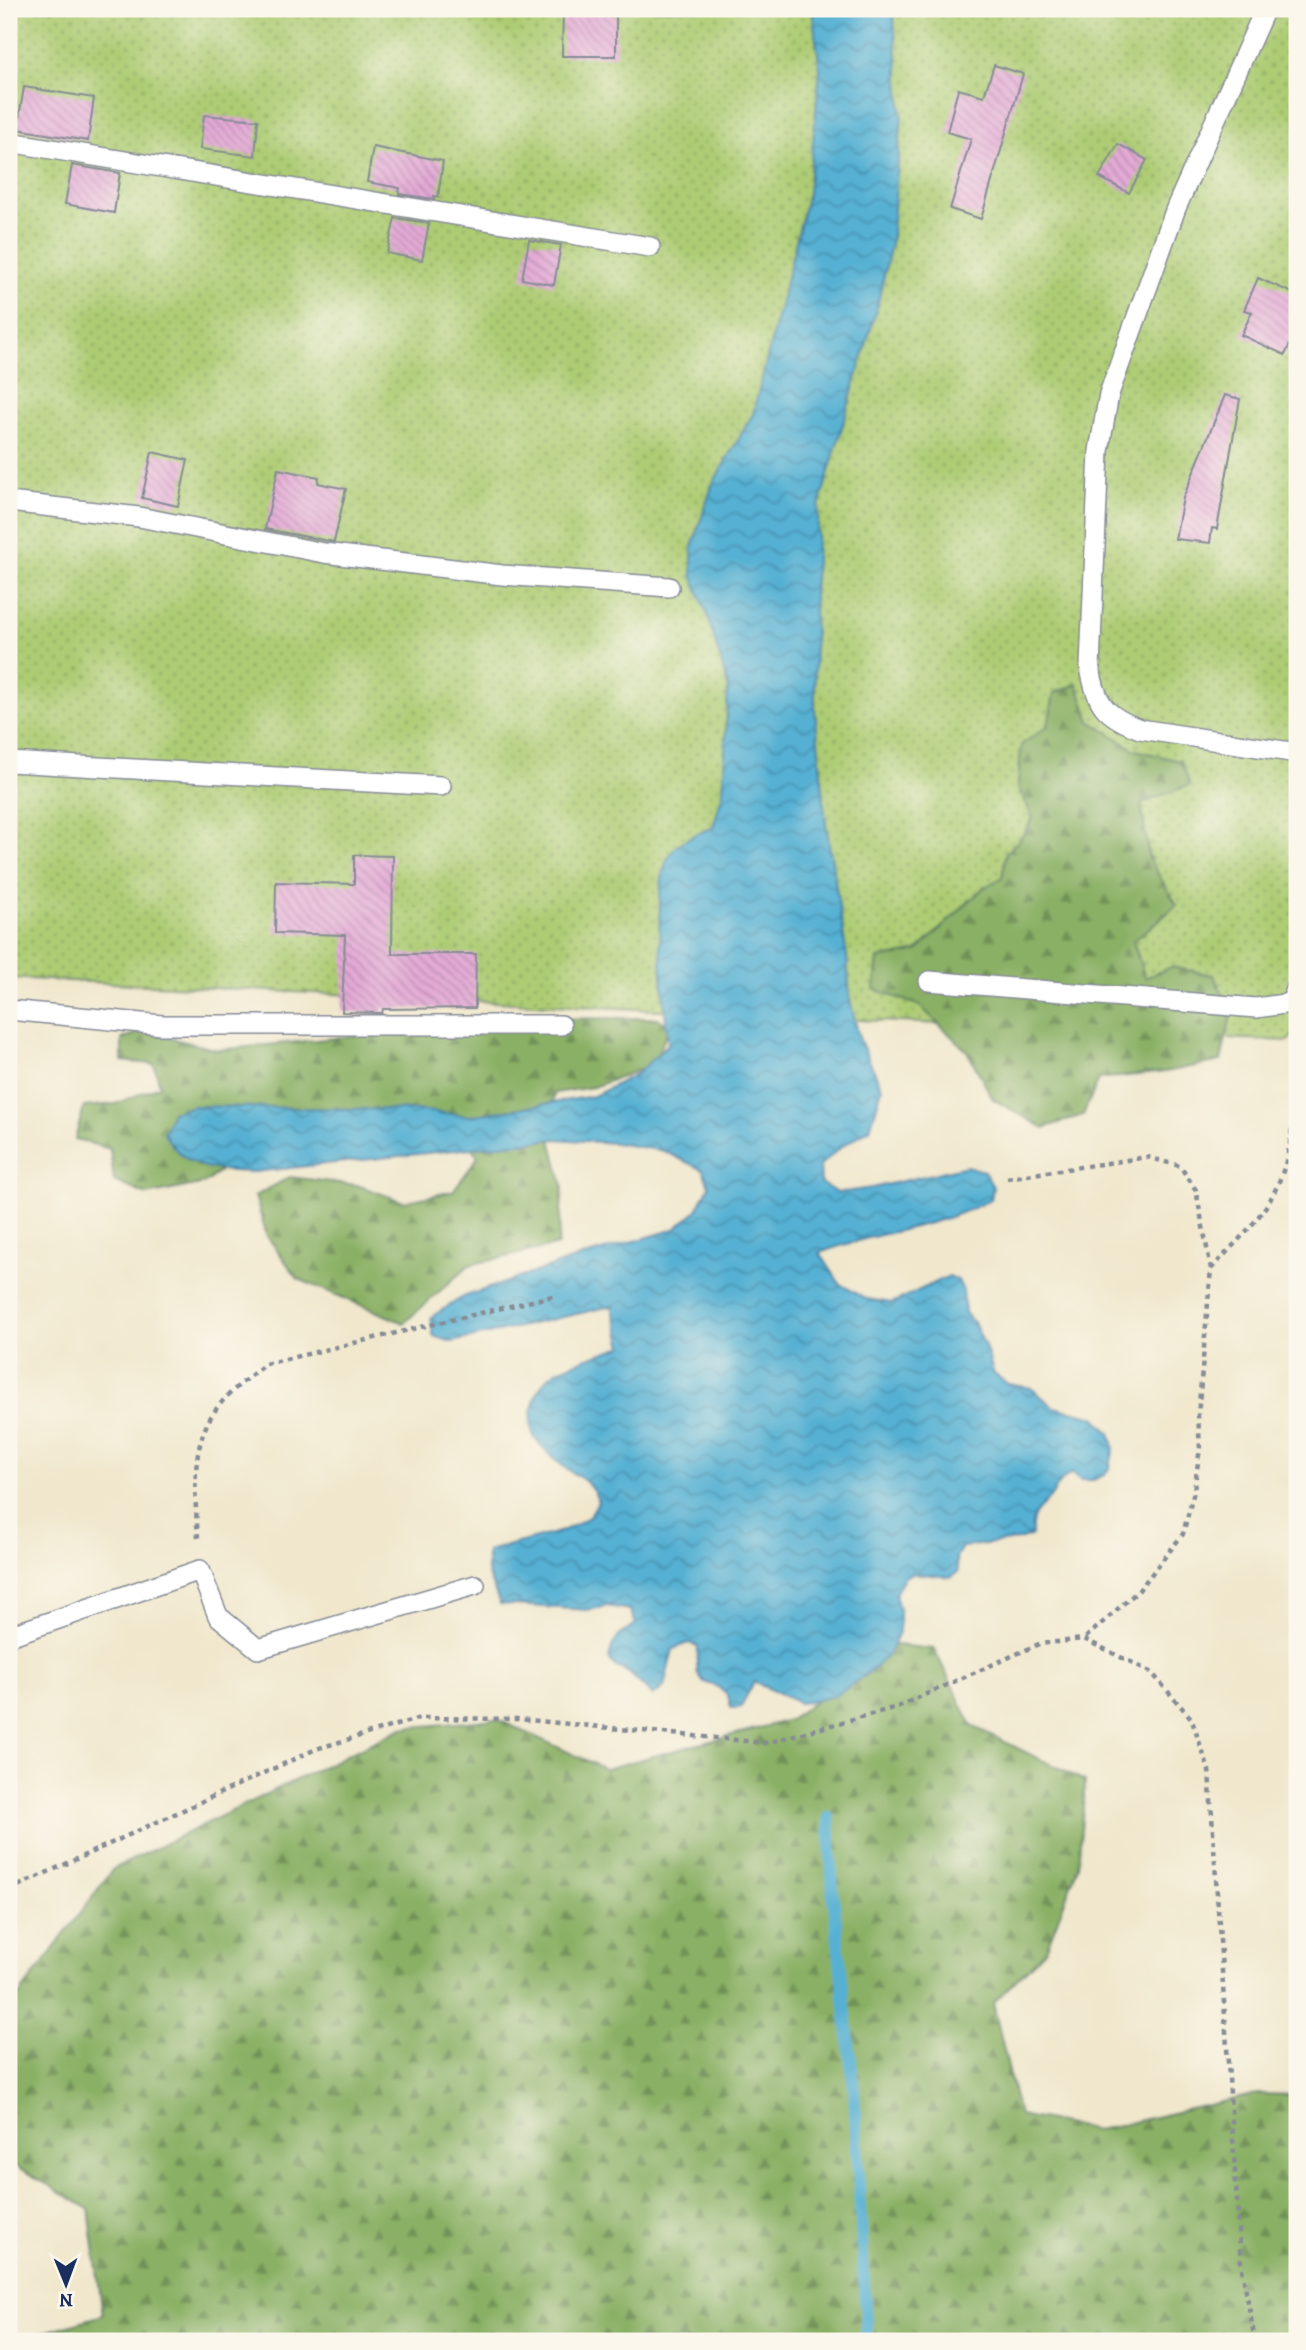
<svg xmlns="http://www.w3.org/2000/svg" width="1306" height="2350" font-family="Alegreya,serif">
<defs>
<pattern id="grass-dots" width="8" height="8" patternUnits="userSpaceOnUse" patternTransform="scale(1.75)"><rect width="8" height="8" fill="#adcc73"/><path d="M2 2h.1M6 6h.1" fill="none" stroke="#8ca662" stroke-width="1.8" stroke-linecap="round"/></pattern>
<pattern id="forest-firs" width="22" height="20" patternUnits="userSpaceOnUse" patternTransform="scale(1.75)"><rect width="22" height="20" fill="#8ab065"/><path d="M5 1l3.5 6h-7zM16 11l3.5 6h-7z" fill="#709056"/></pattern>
<pattern id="water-waves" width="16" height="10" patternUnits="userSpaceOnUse" patternTransform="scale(1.75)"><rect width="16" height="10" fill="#55b0d3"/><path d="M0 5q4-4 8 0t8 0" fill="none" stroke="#4690ae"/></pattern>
<pattern id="building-back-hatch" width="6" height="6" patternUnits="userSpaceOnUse" patternTransform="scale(1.75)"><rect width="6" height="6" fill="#e4aad6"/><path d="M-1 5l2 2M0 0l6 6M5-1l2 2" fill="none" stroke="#b88bb1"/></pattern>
</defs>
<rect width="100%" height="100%" fill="#fbf7ec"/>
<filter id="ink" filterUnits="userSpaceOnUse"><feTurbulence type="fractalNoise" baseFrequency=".0143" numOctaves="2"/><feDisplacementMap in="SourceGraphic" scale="14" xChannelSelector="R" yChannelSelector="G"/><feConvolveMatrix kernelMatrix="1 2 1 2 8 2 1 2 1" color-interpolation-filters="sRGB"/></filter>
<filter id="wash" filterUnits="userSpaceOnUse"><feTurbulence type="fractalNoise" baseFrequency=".00686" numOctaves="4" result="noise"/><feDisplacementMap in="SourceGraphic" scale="28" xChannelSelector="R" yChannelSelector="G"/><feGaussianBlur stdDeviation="1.57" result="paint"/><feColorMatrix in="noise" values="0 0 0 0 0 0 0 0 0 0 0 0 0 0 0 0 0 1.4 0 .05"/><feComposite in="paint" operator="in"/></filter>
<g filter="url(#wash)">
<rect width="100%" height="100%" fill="#f0e7cc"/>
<path fill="url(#grass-dots)" stroke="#647e68" stroke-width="2" d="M9,9H1297V1031L1288,1041L9,978Z"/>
<g fill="url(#forest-firs)" stroke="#527062" stroke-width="2">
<path d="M1077,684L1090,721L1135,750L1181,761L1190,785L1141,803L1149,859L1177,905L1133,941L1145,978L1171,967L1213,975L1232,1011L1221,1061L1165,1072L1099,1079L1083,1115L1044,1128L993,1099L967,1051L920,1006L874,989L878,959L917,951L983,888L1002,878L1006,853L1021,838L1033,818L1018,787L1021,745L1048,726L1054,693Z"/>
<path d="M658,1018L670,1026L653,1065L593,1087L555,1093L546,1120L563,1186L558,1245L469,1265L404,1323L298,1279L267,1236L255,1196L290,1177L357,1185L404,1202L453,1191L478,1157L467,1141L284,1118L205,1183L147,1195L114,1181L110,1149L75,1139L84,1107L115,1104L160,1086L154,1064L122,1061V1039L143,1031L218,1050L522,1019Z"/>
<path d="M894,1645L934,1649L972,1726L1085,1781L1078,1866L1046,1950L993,2003L1019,2115L1097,2130L1257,2094L1297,2095V2341H14L103,2315L89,2209L9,2162V2009L113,1869L402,1728L497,1719L605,1769L789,1720Z"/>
</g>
<path fill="url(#water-waves)" stroke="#387098" stroke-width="2" d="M812,9H893L902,115L891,244L877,307L819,506L814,592L815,709L826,824L847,956L850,1000L860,1041L882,1088L870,1129L844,1145L820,1165L821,1183L837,1193L872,1188L967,1166L984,1171L993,1187L991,1199C939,1229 874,1231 820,1253L840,1284L867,1299L892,1303L949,1276L958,1280L963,1291L965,1313L974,1323L985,1346L994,1374L1008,1384L1031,1388L1054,1407L1095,1417L1110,1433L1114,1447L1110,1467L1104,1475L1093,1480H1080L1072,1473C1062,1479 1060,1482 1054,1492C1042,1511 1030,1508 1032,1535L1019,1540L962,1547L956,1557L958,1572L951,1577L913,1573L904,1577L895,1594L899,1609V1632L888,1655L871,1671L835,1696L808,1702L799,1703L754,1682L740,1708H731L728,1696L718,1687L704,1682L697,1672L698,1646L688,1643L673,1649L664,1687L653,1696L629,1673L615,1666L609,1659C612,1639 620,1634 636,1624L630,1610L608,1606L587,1610L500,1604L487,1572V1551L563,1531L589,1517L598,1502C592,1478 575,1477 558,1462C551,1456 540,1446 535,1438C525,1419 536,1386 552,1374C570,1362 602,1354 623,1346L612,1306L452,1342L433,1336L431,1317L463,1297L565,1262L675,1229L697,1210L709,1186L703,1170L664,1151L615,1143L555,1139L254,1172C215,1170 186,1172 164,1133L172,1112L194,1106L415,1110L470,1116L594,1096L638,1073L668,1044C665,1004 650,887 669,856C680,838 696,835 713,827L723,792L728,685L706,611L692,575V547L713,483L753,414L808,193L820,70Z"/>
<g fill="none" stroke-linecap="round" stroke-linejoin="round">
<path stroke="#55b0d3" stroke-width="12" d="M829,1817L833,1895L854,2090L867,2341"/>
</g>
<g id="blocks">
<g fill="url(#building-back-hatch)">
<path d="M563,9H606V11H616V56H562Z"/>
<path d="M994,65L1023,74L981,219L950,209L971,139L947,132L958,89L984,96Z"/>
<path d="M24,87L94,98L88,141L17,129Z"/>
<path d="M204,115L258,120L255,156L200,149Z"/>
<path d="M1118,144L1147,160L1129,193L1099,177Z"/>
<path d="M373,147L443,161L438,197L434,196V199L399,194L400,188L367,182Z"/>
<path d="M72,165L120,173L114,213L65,204Z"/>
<path d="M395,218L429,223L422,260L387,253Z"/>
<path d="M529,240L561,245L554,285L522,279Z"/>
<path d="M1258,278L1297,295V329L1285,355L1241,335L1252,312L1244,310Z"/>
<path d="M1225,395L1240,399L1217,529L1212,528L1210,543L1175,539L1183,498Z"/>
<path d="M152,452L188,460L178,506L142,498Z"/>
<path d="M278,469L319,477L318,483L346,489L334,542L265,529Z"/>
<path d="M354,855L393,856L392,954H476L475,1008L383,1009L382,1013L342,1012L345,935L275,933L276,882L354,884Z"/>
</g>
</g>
</g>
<g filter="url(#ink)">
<use href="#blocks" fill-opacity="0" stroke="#868b95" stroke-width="2"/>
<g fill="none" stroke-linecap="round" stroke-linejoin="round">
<defs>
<g id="service">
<path d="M1265,9L1176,208L1109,394L1099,451L1090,667C1096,704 1105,716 1140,729L1297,753"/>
<path d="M9,142L650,247"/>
<path d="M9,502L139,517L324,553L502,575L669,587"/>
<path d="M9,762L441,786"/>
<path d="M929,981L1256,1008L1291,1003L1297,987"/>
<path d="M9,1010L162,1025H561"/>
<path d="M9,1636L200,1570L218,1616L258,1649L475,1585"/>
</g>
</defs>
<use href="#service" stroke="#868b95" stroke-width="22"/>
<g stroke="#868b95" stroke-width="4.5" stroke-dasharray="5 5" stroke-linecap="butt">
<path d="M1007,1178L1147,1157L1180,1166L1196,1190L1211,1269L1198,1415L1200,1448L1194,1491L1183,1534L1139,1590L1084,1639"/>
<path d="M1211,1269C1230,1248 1253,1227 1268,1203C1300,1151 1294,1092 1291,1034"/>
<path d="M198,1538C195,1497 190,1447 214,1412C227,1393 248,1378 265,1364L557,1295"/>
<path d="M9,1890L316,1749L420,1718L518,1719L766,1743L897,1707L1039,1644L1084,1639L1151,1672L1191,1718L1209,1770L1241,2263L1255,2341"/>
</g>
<use href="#service" stroke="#fff" stroke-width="19"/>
</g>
</g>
<rect width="1306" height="2350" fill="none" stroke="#fbf7ec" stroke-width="35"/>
<g transform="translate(66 2284) rotate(179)" stroke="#fbf7ec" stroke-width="5" paint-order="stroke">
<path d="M0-5L12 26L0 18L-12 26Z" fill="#1b2f5e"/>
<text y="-10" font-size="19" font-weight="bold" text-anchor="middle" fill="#1b2f5e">N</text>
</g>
</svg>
